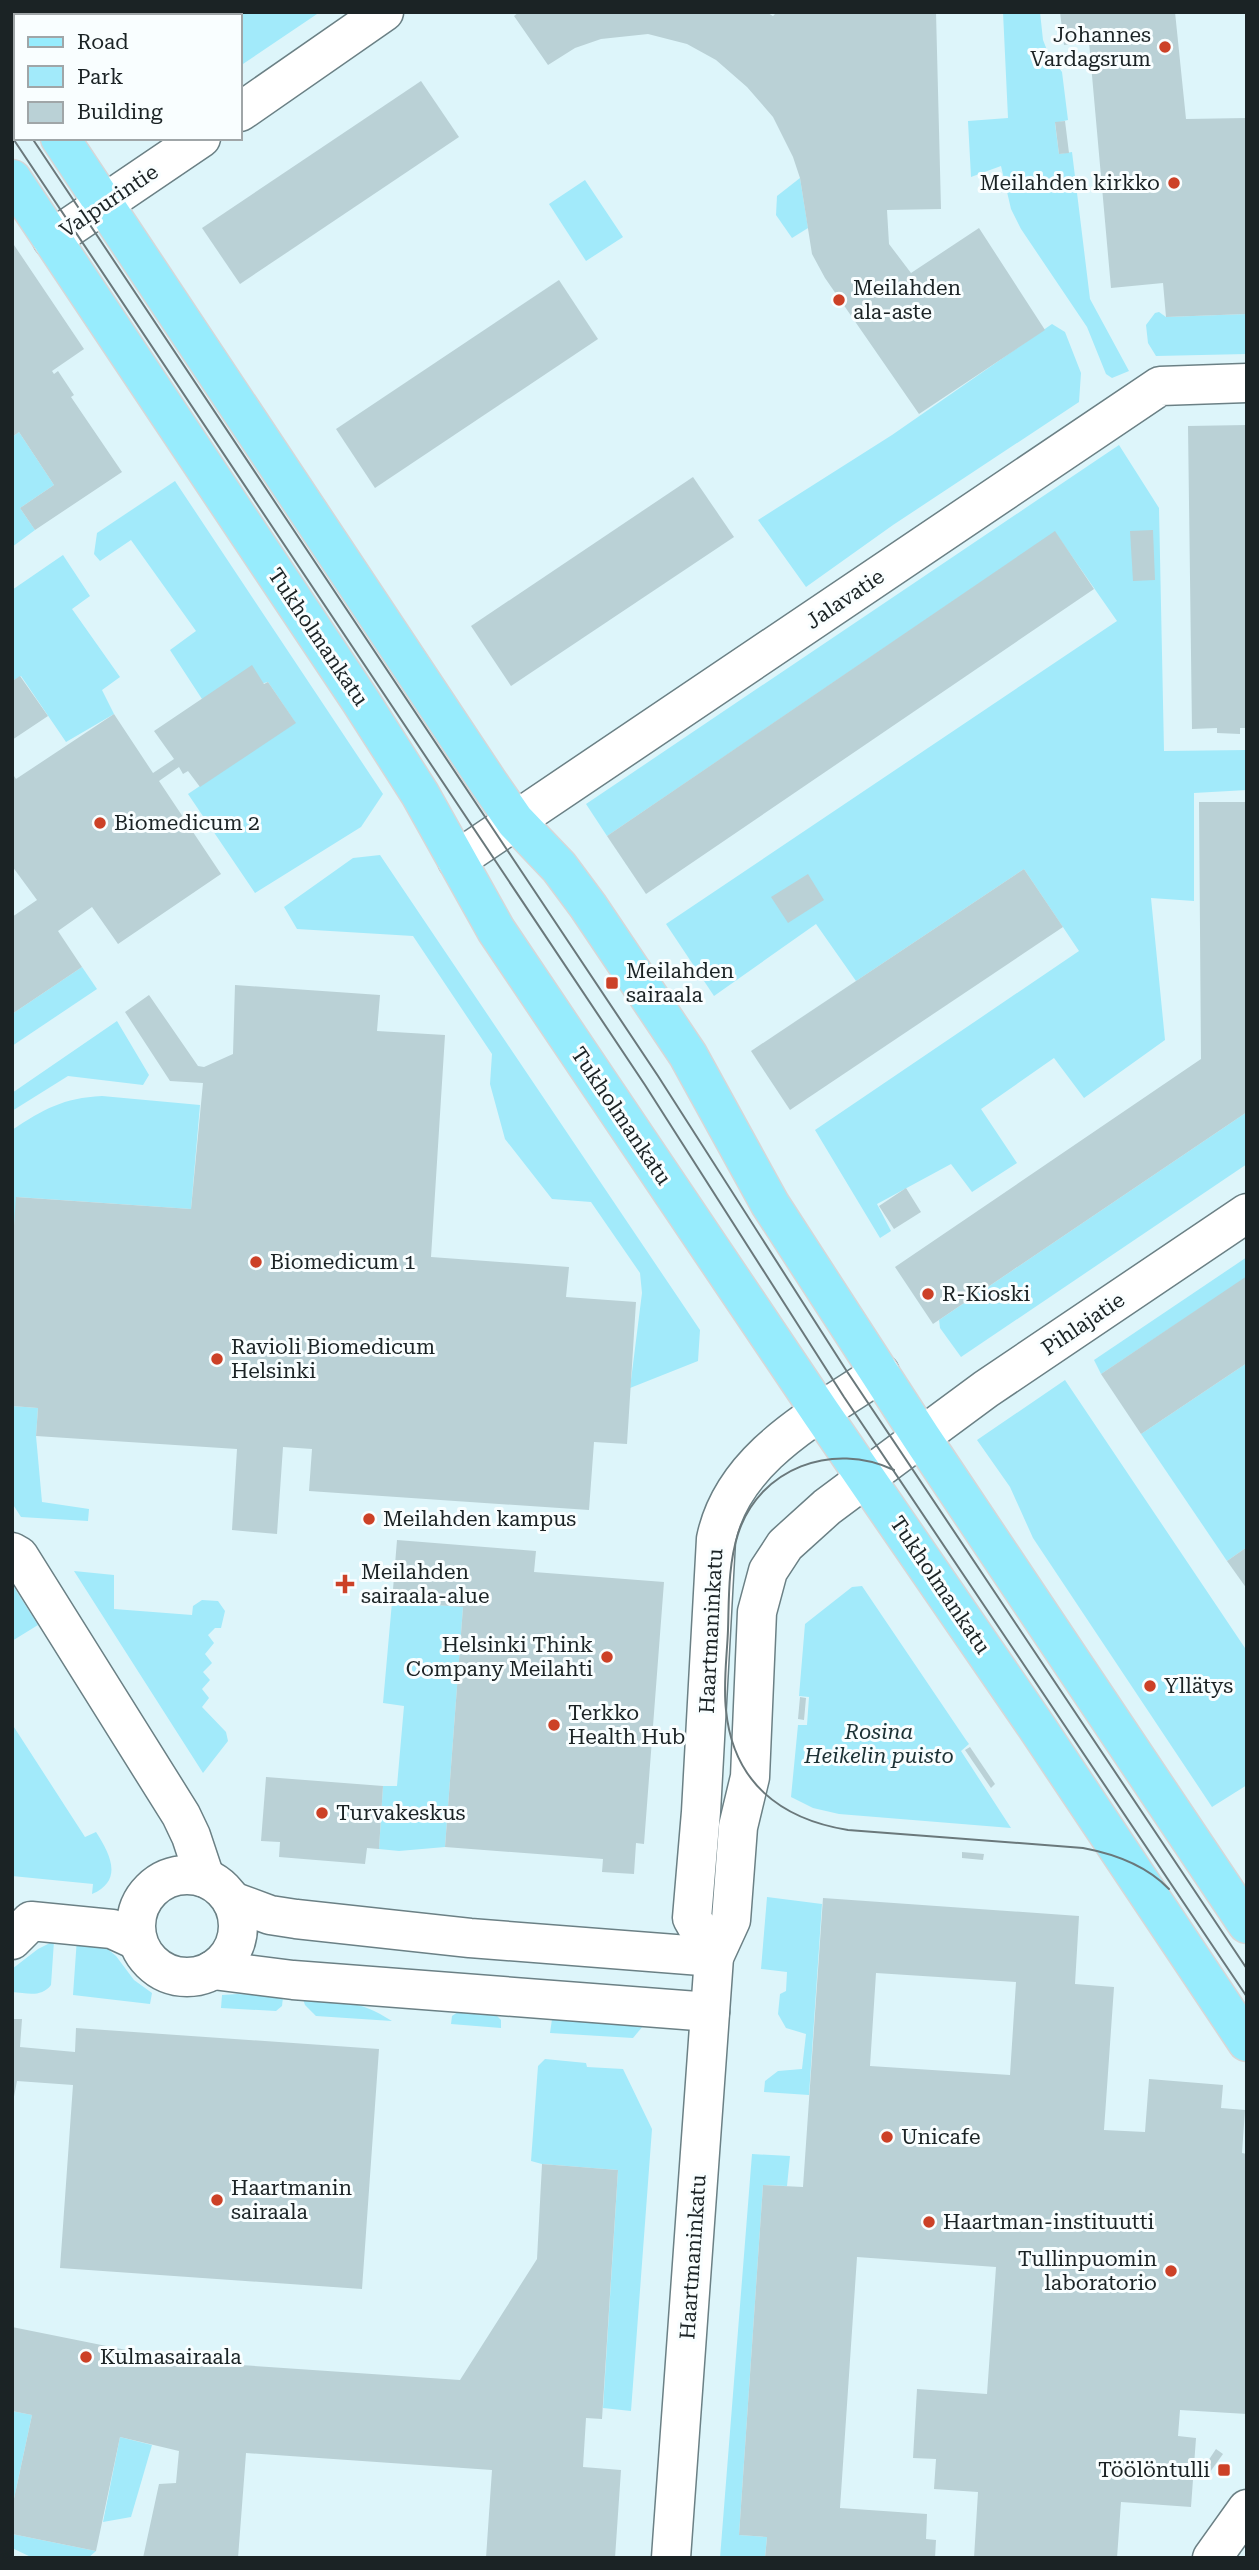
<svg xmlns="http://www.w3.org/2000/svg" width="1259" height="2570" font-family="'Roboto Serif',serif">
<rect width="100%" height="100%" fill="#ddf5fa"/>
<g fill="#a2eafa">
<path d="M191,12H320L240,66V16H185Z"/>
<path d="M1003,12H1040L1043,40L1049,55L1062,72L1068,120L1055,123L1059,154L1072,152L1090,299L1129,371L1112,378L1106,374L1087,327L1021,229L1011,209L1001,166L971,177L968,121L1008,118Z"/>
<path d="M800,178L808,228L792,238L776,215L777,196Z"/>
<path d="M585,180L623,237L586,261L549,204Z"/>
<path d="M1159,312L1166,317L1247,314V354L1156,356L1148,343L1146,325L1155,313Z"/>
<path d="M1052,324L1065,332L1081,373L1079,402L893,525L806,587L758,520L892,435Z"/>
<path d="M19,432L54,485L20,508L35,530L12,547V437Z"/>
<path d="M1119,445L1159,508L1164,751L1247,750V790L1194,793V901L1151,898L1165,1040L1084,1098L1054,1058L981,1109L1017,1163L972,1192L951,1164L877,1204L891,1231L880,1238L815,1130L1079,951L1024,869L856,981L816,924L714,996L666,924L1117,621L1055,532L607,836L586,804Z"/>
<path d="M175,481L383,794L361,827L255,893L188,794L295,722L268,682L202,699L170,650L196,631L131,540L100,561L94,554L97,533Z"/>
<path d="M63,555L90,596L72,609L120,677L102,690L114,714L66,742L21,676L14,680L12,678V590Z"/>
<path d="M380,855L700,1330L698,1361L630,1388L642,1293L640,1273L591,1202L552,1199L505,1139L490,1084L492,1054L413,936L297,929L284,907L353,858Z"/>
<path d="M82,967L97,989L12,1046V1014Z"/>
<path d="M117,1021L149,1075L143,1085L68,1076L12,1111V1093Z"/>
<path d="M102,1096L200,1105L191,1209L17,1197L14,1228L12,1227V1130C44,1109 63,1098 102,1096Z"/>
<path d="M1247,1112V1164L961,1357L940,1328L939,1320Z"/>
<path d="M1247,1257V1277L1101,1374L1094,1360Z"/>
<path d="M1247,1363V1547L1227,1561L1141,1434Z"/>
<path d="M1065,1380L1247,1651V1785L1212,1807L1033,1538L1010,1487L977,1440Z"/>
<path d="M12,1406L38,1408L36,1436L42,1502L89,1509L88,1521L21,1517L12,1503Z"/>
<path d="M74,1571L114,1575V1609L192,1615L193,1606L202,1600L218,1601L225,1611L221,1628H215L208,1635L214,1643L205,1654L212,1663L203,1672L210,1680L202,1689L209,1698L202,1707L226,1732L228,1741L203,1773Z"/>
<path d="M12,1584L38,1625L12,1641Z"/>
<path d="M862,1586L966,1740L969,1744L961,1751L1011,1828L839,1814L813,1808L791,1797L798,1725H807L809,1697L799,1696L805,1624L852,1587Z"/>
<path d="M392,1602L463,1607L445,1847L399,1851L379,1849L383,1786H397L404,1706L383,1703Z"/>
<path d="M12,1724L85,1837L96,1832C110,1854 124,1880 92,1894L93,1884L12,1876Z"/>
<path d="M767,1897L822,1904L809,2095L764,2092L765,2081L778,2071L802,2069L806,2034L786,2028L778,2014L780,1994L786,1991L787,1972L761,1969Z"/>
<path d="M77,1938L104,1946L116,1956L134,1980L152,1993L150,2004L73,1995Z"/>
<path d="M54,1941L51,1985C41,1998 27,1993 12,1992V1969L38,1949Z"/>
<path d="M238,1994L283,1997L282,2006L276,2011L221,2008L222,1995Z"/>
<path d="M303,1999C343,2002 357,1999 392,2021L316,2016L305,2005Z"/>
<path d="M458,2012L495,2014L501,2020V2028L451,2024L452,2016Z"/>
<path d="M552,2019L643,2026L633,2038L550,2033Z"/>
<path d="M545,2059L586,2063L587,2067L623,2069L652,2129L631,2411L603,2408L618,2170L542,2164L531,2161L538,2066Z"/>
<path d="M752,2154L790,2156L787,2186L763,2185L739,2535L767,2537L765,2558H720Z"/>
<path d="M12,2411L32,2415L12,2508Z"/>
<path d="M120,2437L152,2445L131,2517L103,2522Z"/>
<path d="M12,2534L96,2551L88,2558H33L12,2548Z"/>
</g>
<g fill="#bad1d6" fill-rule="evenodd">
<path d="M60,12H191L185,16H62Z"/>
<path d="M519,12H766L773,16L777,12H936L941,209L887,210L889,244L911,273L979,228L1045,330L919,414L825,278L812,254L800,178L793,157L773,117L747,87L716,60L687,44L648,34L601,39L575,48L548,65L514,16Z"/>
<path d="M1060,12H1175L1186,119L1247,118V314L1166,317L1163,283L1111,288L1089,42L1064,45Z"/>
<path d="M421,81L459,137L240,284L202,228Z"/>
<path d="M1065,121L1069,153L1059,154L1055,122Z"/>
<path d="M12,242L84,349L52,371L54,374L58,371L74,395L71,397L122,472L35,530L20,508L54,485L19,432L12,437Z"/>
<path d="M559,280L598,339L375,488L336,429Z"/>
<path d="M1247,425V728H1240V734L1217,733V728L1192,729L1188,426Z"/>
<path d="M693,477L734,537L511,686L471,626Z"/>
<path d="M1153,530L1155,580L1133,581L1130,531Z"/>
<path d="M1055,531L1094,589L646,894L607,836Z"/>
<path d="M252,665L264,684L268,682L296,723L200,787L188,771L183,774L179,767L159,781L221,874L118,944L92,907L58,931L82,967L12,1014V917L37,900L12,866V773L16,779L114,714L153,773L174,759L154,731Z"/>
<path d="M20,676L48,716L12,740V678L14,680Z"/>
<path d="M1199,802H1247V1112L933,1324L895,1267L1201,1059Z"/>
<path d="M1024,869L1063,927L790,1110L751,1051Z"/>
<path d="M808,874L824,900L788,923L771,897Z"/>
<path d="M235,985L380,995L377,1031L445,1035L431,1257L569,1267L566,1297L636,1302L627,1444L594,1442L589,1510L309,1491L312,1449L283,1447L277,1534L232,1530L237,1449L36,1436L38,1408L12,1406V1254L16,1197L191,1209L203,1083L170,1081L125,1012L149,995L198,1066L204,1067L233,1054Z"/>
<path d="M906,1188L921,1212L894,1229L879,1206Z"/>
<path d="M1247,1276V1363L1141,1434L1101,1374Z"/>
<path d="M397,1540L536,1551L534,1572L664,1582L644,1844L636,1843L634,1874L602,1872L603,1859L445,1847L463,1607L392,1602Z"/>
<path d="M1247,1547V1589L1227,1561Z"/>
<path d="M800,1697L806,1698L804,1720L798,1719Z"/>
<path d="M970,1747L995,1784L991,1788L965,1750Z"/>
<path d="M266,1777L383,1786L379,1849L367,1848L365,1864L279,1857L280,1842L261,1841Z"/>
<path d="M962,1852L984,1854L983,1860L962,1858Z"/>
<path d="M823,1898L1079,1916L1075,1984L1114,1987L1104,2130L1145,2132L1149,2079L1223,2085L1221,2108L1245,2110L1242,2153L1247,2154V2414L1180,2410L1178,2436L1196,2438L1191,2507L1121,2502L1117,2558H974L978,2492L934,2489L936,2459L913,2458L917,2389L987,2394L996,2267L857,2257L840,2508L927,2514L926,2539L936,2540L935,2558H765L767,2537L739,2535L763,2185L803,2187ZM876,1973L1016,1982L1010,2075L870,2066Z"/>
<path d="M12,2019H22L20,2047L75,2052L76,2028L379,2049L362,2289L60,2268L73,2085L17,2081L12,2107Z"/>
<path d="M542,2164L618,2170L602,2419L586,2418L583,2467L621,2470L615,2558H486L492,2470L246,2453L238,2558H143L159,2484L176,2483L179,2451L120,2437L96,2551L12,2534V2508L32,2415L12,2411V2327L181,2361L460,2380L537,2259Z"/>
<path d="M1216,2449L1223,2454L1210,2472L1204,2467Z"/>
</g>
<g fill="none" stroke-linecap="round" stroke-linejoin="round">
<defs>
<g id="minor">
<path d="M240,112L384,12"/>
<path d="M52,239L201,138"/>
<path d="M457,860L1160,386L1247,383"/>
<path d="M921,1437L986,1389L1247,1213"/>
<path d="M12,1552L19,1556L181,1815L191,1836L205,1878"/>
<circle cx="187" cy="1926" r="51"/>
<path d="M232,1901L270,1915L296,1919L470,1938L714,1957"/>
<path d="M12,1940L31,1921L112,1929L136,1940"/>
<path d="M213,1970L293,1980L710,2012"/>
</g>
<g id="secondary">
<path d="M714,1957L692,1918L701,1812L716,1539C733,1457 816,1416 880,1373"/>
<path d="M671,2558L714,1957L731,1920L738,1827L750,1777L757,1612L768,1571L785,1545L827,1507L921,1437"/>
<path d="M1212,2558L1247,2509"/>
</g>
<g id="primary">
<path d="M12,65L16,71"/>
<path d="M60,138L488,782L515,821L559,867L588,906L688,1055L770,1204L921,1437L1247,1924"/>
<path d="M12,179L360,700L420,794L496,930L821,1413L1036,1726L1247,2042"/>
</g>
</defs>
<use href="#minor" stroke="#6b8085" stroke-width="41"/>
<use href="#secondary" stroke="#6b8085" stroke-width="41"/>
<use href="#primary" stroke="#d6d7d8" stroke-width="41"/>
<use href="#minor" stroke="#fff" stroke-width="38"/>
<use href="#secondary" stroke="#fff" stroke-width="38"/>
<use href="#primary" stroke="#97ecfd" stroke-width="38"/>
<g stroke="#6a787b" stroke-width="2">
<path d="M12,108L16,113"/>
<path d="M12,137L645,1085L844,1397L1247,1997"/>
<path d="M32,138L658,1076L846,1370L1247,1969"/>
<path d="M894,1470C833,1441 759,1468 738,1534C728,1565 729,1599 728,1630C727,1656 723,1684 726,1710C733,1782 780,1819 848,1830L1083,1848C1115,1854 1147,1866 1169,1889"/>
</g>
</g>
<g fill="#cc4127" stroke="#f9feff" stroke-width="2.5">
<circle cx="1165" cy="47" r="7"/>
<circle cx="1174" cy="183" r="7"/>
<circle cx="839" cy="300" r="7"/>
<circle cx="100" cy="823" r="7"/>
<rect x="605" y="976" width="14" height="14" rx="3.5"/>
<circle cx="256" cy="1262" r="7"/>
<circle cx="928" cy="1294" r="7"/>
<circle cx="217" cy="1359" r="7"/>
<circle cx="369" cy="1519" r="7"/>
<path d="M341.5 1573.5h7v7h7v7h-7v7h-7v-7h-7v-7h7z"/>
<circle cx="607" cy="1657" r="7"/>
<circle cx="1150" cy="1686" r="7"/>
<circle cx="554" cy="1725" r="7"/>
<circle cx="322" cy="1813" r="7"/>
<circle cx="887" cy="2137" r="7"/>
<circle cx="217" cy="2200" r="7"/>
<circle cx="929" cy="2222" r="7"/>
<circle cx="1171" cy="2271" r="7"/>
<circle cx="86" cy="2357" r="7"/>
<rect x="1217" y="2463" width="14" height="14" rx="3.5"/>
</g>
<g text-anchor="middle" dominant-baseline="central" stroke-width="6" stroke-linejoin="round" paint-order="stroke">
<g font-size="21" fill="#1b2325" stroke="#f9feff" text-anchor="start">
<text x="1151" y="35" text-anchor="end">Johannes<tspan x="1151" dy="24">Vardagsrum</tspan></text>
<text x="1160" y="183" text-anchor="end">Meilahden kirkko</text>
<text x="853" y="288">Meilahden<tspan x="853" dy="24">ala-aste</tspan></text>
<text x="114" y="823">Biomedicum 2</text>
<text x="626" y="971">Meilahden<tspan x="626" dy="24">sairaala</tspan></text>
<text x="270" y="1262">Biomedicum 1</text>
<text x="942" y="1294">R-Kioski</text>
<text x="231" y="1347">Ravioli Biomedicum<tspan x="231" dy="24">Helsinki</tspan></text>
<text x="383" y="1519">Meilahden kampus</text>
<text x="361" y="1572">Meilahden<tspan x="361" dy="24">sairaala-alue</tspan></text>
<text x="593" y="1645" text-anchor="end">Helsinki Think<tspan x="593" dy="24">Company Meilahti</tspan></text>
<text x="1164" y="1686">Yllätys</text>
<text x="568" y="1713">Terkko<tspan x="568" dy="24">Health Hub</tspan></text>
<text x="336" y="1813">Turvakeskus</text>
<text x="901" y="2137">Unicafe</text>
<text x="231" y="2188">Haartmanin<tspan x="231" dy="24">sairaala</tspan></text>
<text x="943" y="2222">Haartman-instituutti</text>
<text x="1157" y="2259" text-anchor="end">Tullinpuomin<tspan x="1157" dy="24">laboratorio</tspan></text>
<text x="100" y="2357">Kulmasairaala</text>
<text x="1210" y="2470" text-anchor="end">Töölöntulli</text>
</g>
<g font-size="21" fill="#1b2325" stroke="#f9feff">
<text transform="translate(109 201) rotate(-34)">Valpurintie</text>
<text transform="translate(845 599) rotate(-34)">Jalavatie</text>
<text transform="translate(318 637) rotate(56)">Tukholmankatu</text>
<text transform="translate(621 1116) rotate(56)">Tukholmankatu</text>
<text transform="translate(1083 1324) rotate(-34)">Pihlajatie</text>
<text transform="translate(940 1585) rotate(56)">Tukholmankatu</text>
<text transform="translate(711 1631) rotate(-87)">Haartmaninkatu</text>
<text transform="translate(693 2257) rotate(-86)">Haartmaninkatu</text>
</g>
<g font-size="21" font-style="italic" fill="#1b3034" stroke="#f9feff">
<text x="879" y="1732">Rosina<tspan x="879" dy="24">Heikelin puisto</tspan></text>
</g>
</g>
<rect width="1259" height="2570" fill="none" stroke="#1b2325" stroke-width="28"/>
<rect x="14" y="14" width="228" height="126" fill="#f9feff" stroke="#a0a6a8" stroke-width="2"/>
<rect x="28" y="37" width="35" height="10" fill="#97ecfd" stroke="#a0a6a8" stroke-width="2"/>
<text x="77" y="49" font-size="21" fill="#1b2325">Road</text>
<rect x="28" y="66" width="35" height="21" fill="#a2eafa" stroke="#a0a6a8" stroke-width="2"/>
<text x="77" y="84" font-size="21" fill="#1b2325">Park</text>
<rect x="28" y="102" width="35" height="21" fill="#bad1d6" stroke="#a0a6a8" stroke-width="2"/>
<text x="77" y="119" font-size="21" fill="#1b2325">Building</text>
</svg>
